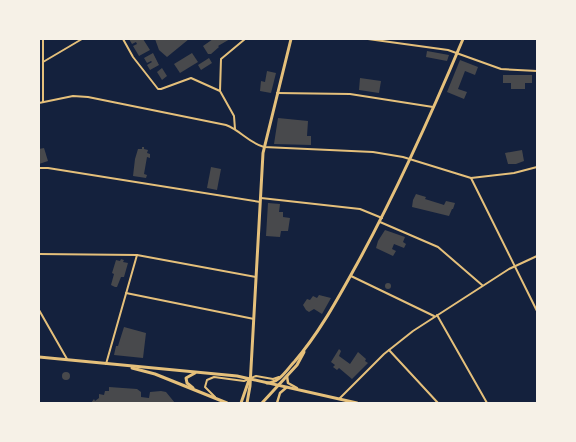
<svg xmlns="http://www.w3.org/2000/svg" width="576" height="442" font-family="'Fira Sans',sans-serif">
<rect width="100%" height="100%" fill="#14213d"/>
<g fill="#48494c">
<path d="M129,39H143L150,50L139,56L133,46L137,44L136,42L132,44Z"/>
<path d="M155,39H189L167,57L159,50Z"/>
<path d="M213,39H230L218,46L219,47L211,54H208L203,46Z"/>
<path d="M427,51L449,55L447,61L426,57Z"/>
<path d="M153,53L159,65L150,70L147,65L152,62L151,61L147,63L144,58Z"/>
<path d="M192,53L198,62L180,73L174,64Z"/>
<path d="M209,58L212,63L201,70L198,65Z"/>
<path d="M460,60L478,67L475,75L465,71L458,89L467,92L464,99L447,92Z"/>
<path d="M162,68L167,76L162,80L157,72Z"/>
<path d="M267,71L276,73L271,93L260,91L261,81L265,82Z"/>
<path d="M503,75H532V83H525V89H511V83H503Z"/>
<path d="M360,78L381,81L379,93L359,90Z"/>
<path d="M278,118L308,121L307,136H311V145L274,144Z"/>
<path d="M142,147H144V149L148,150L147,153L150,154V158L147,157L144,174L147,175L146,178L133,176L135,159L138,149H142Z"/>
<path d="M44,148L48,161L39,164V149Z"/>
<path d="M522,150L524,161L516,164H508L505,153Z"/>
<path d="M211,167L221,169L217,190L207,188Z"/>
<path d="M416,194L426,197L425,199L441,204L444,205L446,201L455,203L453,209H452L449,216L412,207L413,200Z"/>
<path d="M268,203L280,204L279,212H283V217L290,218L288,231H281L280,237L266,236Z"/>
<path d="M385,230L405,237L403,242L406,244L404,248L394,244L392,249L396,251L393,256L376,248L378,241Z"/>
<path d="M121,259L124,260L123,262L128,263L124,277H121L117,287H115L111,285L114,274L112,273L116,260L120,261Z"/>
<circle cx="388" cy="286" r="3"/>
<path d="M319,295L331,298L322,314L314,309L309,312L306,310L303,305L307,299L310,300L313,296L317,298Z"/>
<path d="M124,327L146,333L143,358L114,355L116,346H118Z"/>
<path d="M339,349L341,351L339,356L350,364L358,352L366,359L365,361L368,363L352,379L339,368L337,370L333,367L335,365L331,362Z"/>
<circle cx="66" cy="376" r="4"/>
<path d="M109,387L137,389L141,392V397L149,398L150,392L161,391L166,392L175,403H91L94,399L95,401L99,398V394L104,395L105,391H109Z"/>
</g>
<g fill="none" stroke-linecap="round" stroke-linejoin="round">
<g stroke="#e5c07b" stroke-width="2">
<path d="M123,39L133,57L158,89H161L191,78L220,91L234,116L235,129"/>
<path d="M368,39L448,50L501,69L537,71"/>
<path d="M43,62L82,39"/>
<path d="M220,91L221,59L245,39"/>
<path d="M277,93L350,94L433,107"/>
<path d="M43,102V39"/>
<path d="M39,103L73,96L88,97L226,125C240,130 249,143 264,147L373,152L403,157L471,178L514,173L537,167"/>
<path d="M39,168H48L260,202"/>
<path d="M471,178L537,311"/>
<path d="M261,198L360,209L382,218"/>
<path d="M380,222L438,247L482,285"/>
<path d="M39,254L137,255L256,277"/>
<path d="M351,276L434,316"/>
<path d="M126,293L254,319"/>
<path d="M39,310L67,359"/>
<path d="M437,315L487,403"/>
<path d="M389,350L438,403"/>
<path d="M106,364L137,255"/>
<path d="M215,397L205,387L207,380L214,377L244,381L256,376L273,379L279,377"/>
<path d="M339,399L384,354L413,331L509,269L537,256"/>
</g>
<g stroke="#e5c07b" stroke-width="2.5">
<path d="M287,376L288,383L297,388"/>
<path d="M277,403L280,393L287,387"/>
</g>
<g stroke="#e5c07b" stroke-width="3">
<path d="M39,357L237,376L357,403"/>
<path d="M132,368L155,374L227,403"/>
<path d="M267,383C280,383 287,369 295,361C320,332 338,298 357,264C397,191 431,115 463,39"/>
<path d="M193,388L187,383L186,378L195,373"/>
<path d="M241,403L249,380"/>
<path d="M247,403L250,386L263,153L291,39"/>
<path d="M262,403L297,365L304,352"/>
</g>
</g>
<rect width="576" height="442" fill="none" stroke="#f6f1e7" stroke-width="80"/>
</svg>
